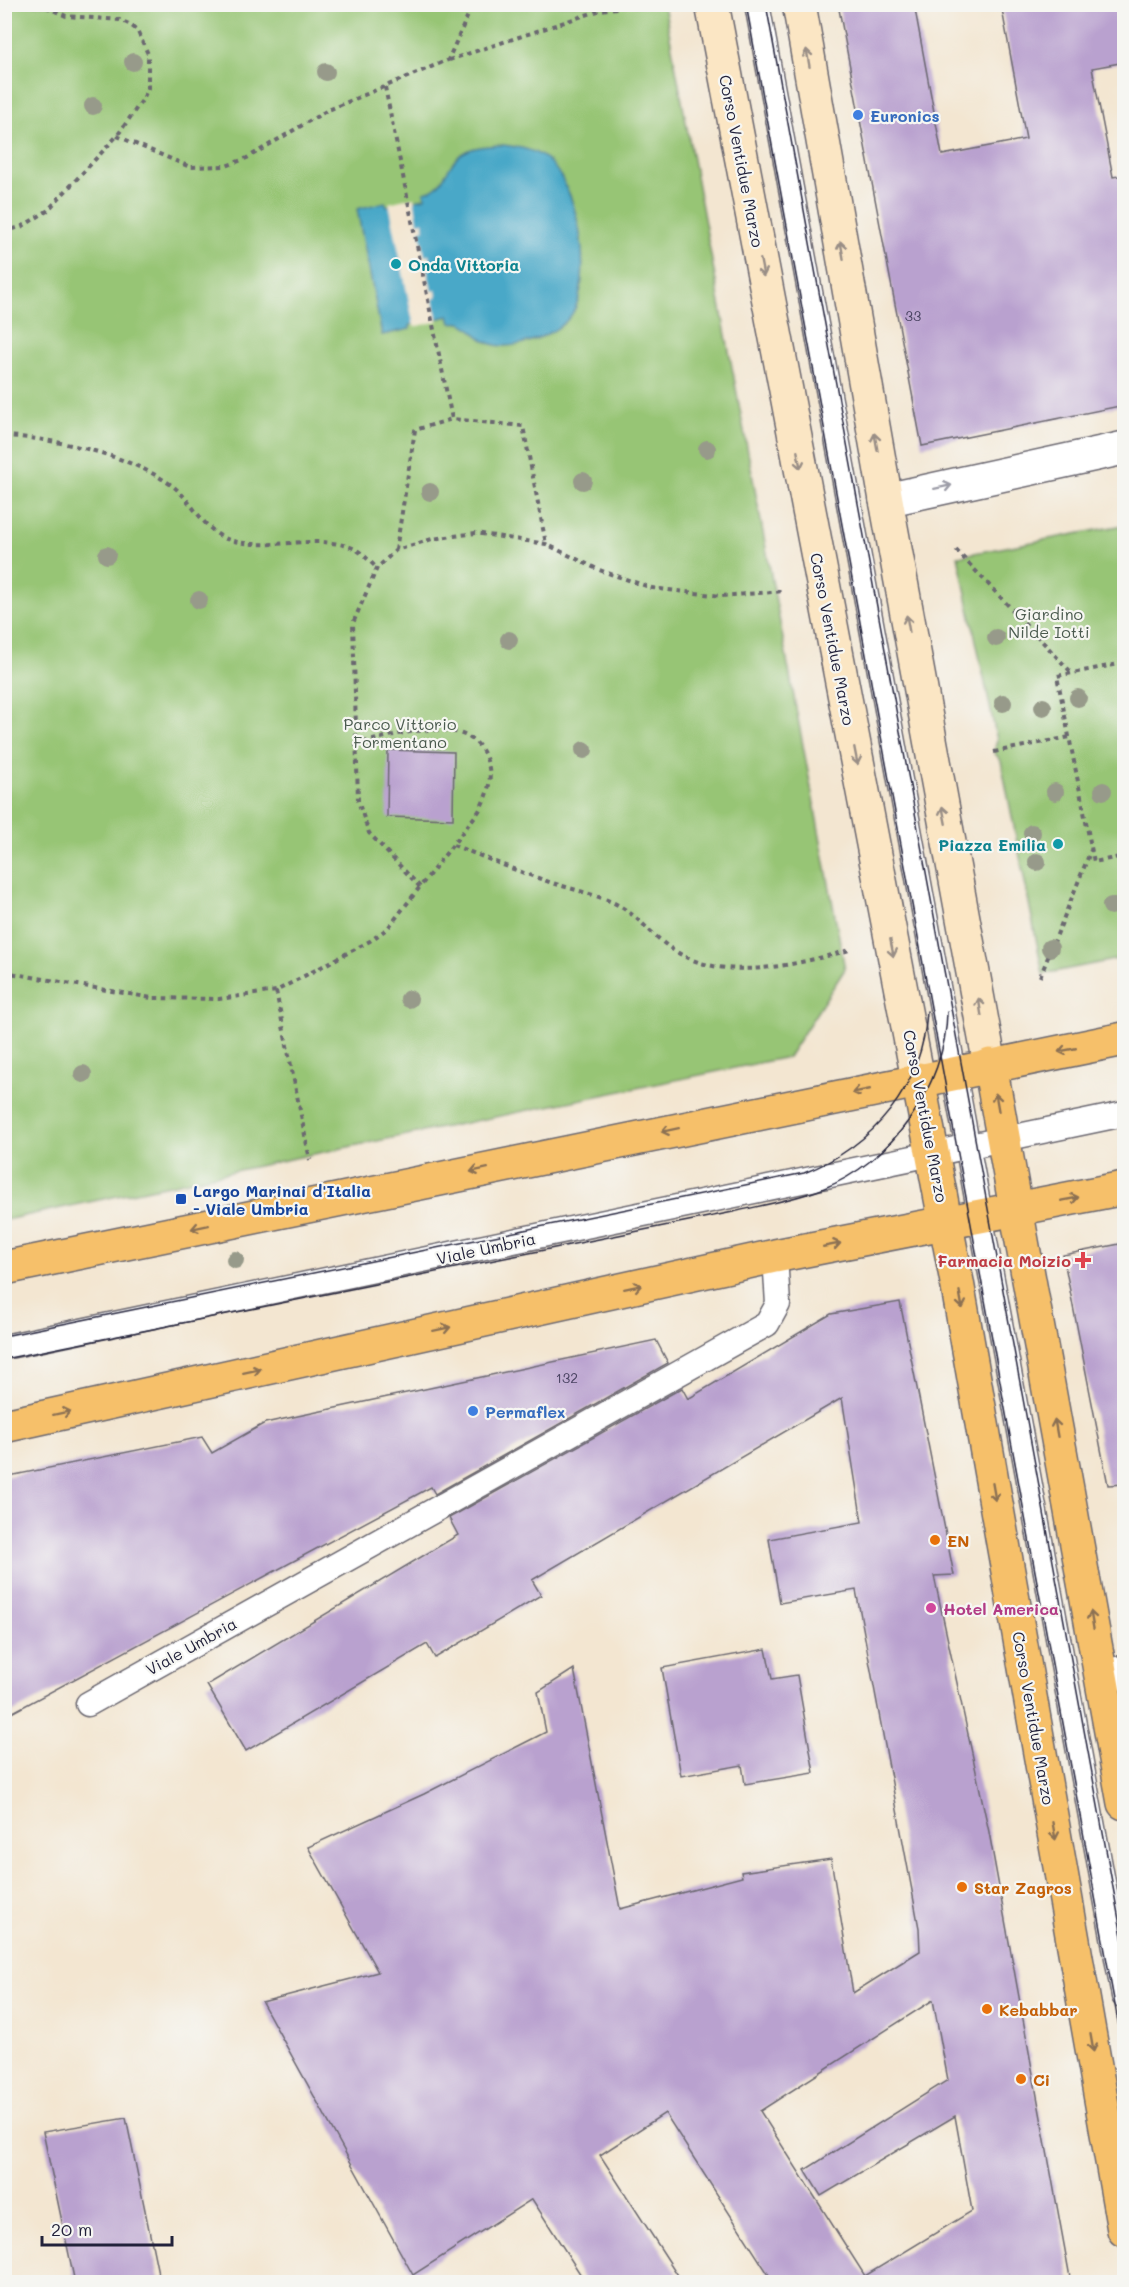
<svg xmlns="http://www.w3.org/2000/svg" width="1129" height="2287" font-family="Mali,sans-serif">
<rect width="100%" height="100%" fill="#f6f6f2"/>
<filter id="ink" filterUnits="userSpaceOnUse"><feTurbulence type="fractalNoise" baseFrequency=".0167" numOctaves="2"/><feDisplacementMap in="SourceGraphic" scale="12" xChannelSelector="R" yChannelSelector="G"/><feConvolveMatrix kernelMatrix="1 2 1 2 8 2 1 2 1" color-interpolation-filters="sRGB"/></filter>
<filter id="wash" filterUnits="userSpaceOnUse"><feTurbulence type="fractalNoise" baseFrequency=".008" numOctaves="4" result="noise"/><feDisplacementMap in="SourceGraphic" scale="24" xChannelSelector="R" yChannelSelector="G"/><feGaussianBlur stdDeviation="1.35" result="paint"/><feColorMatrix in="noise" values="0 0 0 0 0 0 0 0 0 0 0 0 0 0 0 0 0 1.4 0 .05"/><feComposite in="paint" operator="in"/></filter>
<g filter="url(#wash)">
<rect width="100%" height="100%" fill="#f3e6d1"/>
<g fill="#97c574" stroke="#5c7458" stroke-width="1.5">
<path d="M4,5H664L845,969L788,1057L309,1155L5,1220Z"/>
<path d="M1124,525V958L1043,974L1001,761L994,752L997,740L958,556Z"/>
</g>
<path fill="#4aa8c8" stroke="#366582" stroke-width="1.5" d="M503,145C518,147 533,149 546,159C578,184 592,269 576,306C572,317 562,326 551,332C535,341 508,351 489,343C474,337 469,319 451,323L449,316L410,325V329L382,335L357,209L385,202L387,206L425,198L424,192C445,188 445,167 460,155C471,146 490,146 503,145Z"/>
<path fill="#f3e6d1" d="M414,197L418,222H423L424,229L420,231L425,256L429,255L431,262L426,264L432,291L436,290L437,297L433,299L438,321L414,327L389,203Z"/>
<g id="blocks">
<g fill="#b9a1cf" fill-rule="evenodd">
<path d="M838,4H914L942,155L1026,139L1001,4H1125V62L1092,68L1113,177L1125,175V405L922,446Z"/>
<path d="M388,750L454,752L453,819L387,817Z"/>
<path d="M1125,1243V1484L1108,1485L1063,1255Z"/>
<path d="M900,1302L954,1575L934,1576L989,1832L1071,2283H774L665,2113L600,2155L683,2283H586L532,2199L413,2275L262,2002L378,1972L308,1847L424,1794L546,1732L538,1692L574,1669L620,1909L742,1877L741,1872L831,1859L853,1993L920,1951L919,1928L856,1590L780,1603L769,1539L862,1522L842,1398L532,1580L541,1595L435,1658L427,1644L246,1751L207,1685L458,1535L449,1518L682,1388L688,1399L831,1314ZM933,2000L948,2080L805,2170L821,2196L955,2116L972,2211L865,2276L760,2111Z"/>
<path d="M656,1340L668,1363L435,1494L431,1487L4,1717V1477L202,1437L212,1453L265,1423Z"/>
<path d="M766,1649L772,1679L797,1675L814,1773L745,1784L742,1765L681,1776L662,1668Z"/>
<path d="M126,2118L160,2283H75L43,2132Z"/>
</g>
</g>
</g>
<g filter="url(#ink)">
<use href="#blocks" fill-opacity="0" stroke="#6b6770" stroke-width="1.5"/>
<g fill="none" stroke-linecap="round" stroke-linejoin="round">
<defs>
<g id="lane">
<path d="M757,4L1124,1996"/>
<path d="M4,1347L1124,1114"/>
<path d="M88,1704L767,1324L778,1304L775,1256"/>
</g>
<g id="street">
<path d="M886,500L1124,448"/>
<path d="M1102,1677L1124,1672"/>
</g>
<g id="secondary">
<path d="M712,4L918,1079"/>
<path d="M799,4L886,500L990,1065"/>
</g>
<g id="primary">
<path d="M990,1065L1124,1803"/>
<path d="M918,1079L957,1282L1124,2230"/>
<path d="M4,1268L1124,1039"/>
<path d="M4,1426L775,1256L1124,1188"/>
</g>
</defs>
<use href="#lane" stroke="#6b6770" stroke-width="27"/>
<use href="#street" stroke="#6b6770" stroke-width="36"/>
<use href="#secondary" stroke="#6b6770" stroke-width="36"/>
<use href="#primary" stroke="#6b6770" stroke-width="36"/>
<g stroke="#6b6770" stroke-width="4" stroke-dasharray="4.5 4.5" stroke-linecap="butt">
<path d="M449,60L601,10L645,4"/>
<path d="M385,87L452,419L523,426L546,544"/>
<path d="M117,136L190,167L226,166L247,158L326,111L448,60L473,4"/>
<path d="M4,232L23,226L47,211L117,136L143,99L148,88V54L137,30L129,24L120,20L66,16L40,4"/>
<path d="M4,436C56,438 133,456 174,487C192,501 206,534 230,540C270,552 313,533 353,548C361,551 370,562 377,568"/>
<path d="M396,550L415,430L452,419"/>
<path d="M956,550L1071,672"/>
<path d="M1124,663L1057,676L1094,862L1124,856"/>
<path d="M994,752L1070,737"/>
<path d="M453,845C481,856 509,868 538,878C562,887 588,892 612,902C634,912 650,933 669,947C721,985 793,965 850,950"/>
<path d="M420,887L369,833L358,801L353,623L377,568L396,550L432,539L476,533L546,544L599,570L652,588L721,596L785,591"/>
<path d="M4,972L152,998L219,999L276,991L370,941L388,928L479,811C488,793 494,778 486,758C468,710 392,736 356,744"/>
<path d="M1040,977L1091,850"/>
<path d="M276,991L310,1160"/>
</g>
<use href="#lane" stroke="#fff" stroke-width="24"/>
<use href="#street" stroke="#fff" stroke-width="33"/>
<use href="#secondary" stroke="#fbe6c4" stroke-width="33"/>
<use href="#primary" stroke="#f6c06b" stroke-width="33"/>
<g stroke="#22223b" stroke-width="1.5">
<path d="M746,4L1124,2054"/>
<path d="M766,4L1124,1947"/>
<path d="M4,1336L804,1173C873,1146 923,1087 927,1011"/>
<path d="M4,1359L733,1212C763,1205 793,1200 822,1189C891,1163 946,1086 947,1012"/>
</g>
</g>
<g fill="#979a8a">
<circle cx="133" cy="62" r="9"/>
<circle cx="326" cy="72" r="9"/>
<circle cx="93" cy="106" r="9"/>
<circle cx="707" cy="449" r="9"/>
<circle cx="583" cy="481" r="9"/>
<circle cx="430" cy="492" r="9"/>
<circle cx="107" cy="555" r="9"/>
<circle cx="199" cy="600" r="9"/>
<circle cx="996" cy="638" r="9"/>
<circle cx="509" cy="640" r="9"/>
<circle cx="1078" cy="698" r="9"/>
<circle cx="1003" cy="703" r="9"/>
<circle cx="1043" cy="707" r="9"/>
<circle cx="584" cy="750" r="9"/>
<circle cx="1103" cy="791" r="9"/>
<circle cx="1055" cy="792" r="9"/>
<circle cx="1032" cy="833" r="9"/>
<circle cx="1037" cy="862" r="9"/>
<circle cx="1111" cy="906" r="9"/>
<circle cx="1050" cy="948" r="9"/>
<circle cx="409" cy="999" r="9"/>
<circle cx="83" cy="1074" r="9"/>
<circle cx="235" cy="1260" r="9"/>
</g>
<defs><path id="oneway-shaft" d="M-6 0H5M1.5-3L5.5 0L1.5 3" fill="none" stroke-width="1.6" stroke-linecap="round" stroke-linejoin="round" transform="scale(1.5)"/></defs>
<g stroke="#998e86">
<use href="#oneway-shaft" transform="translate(808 58) rotate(-100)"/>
<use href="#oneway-shaft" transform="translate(842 250) rotate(-100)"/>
<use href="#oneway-shaft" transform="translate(762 268) rotate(79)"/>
<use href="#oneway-shaft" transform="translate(876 442) rotate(-100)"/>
<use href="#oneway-shaft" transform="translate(799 460) rotate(79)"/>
<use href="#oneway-shaft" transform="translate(908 624) rotate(-100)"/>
<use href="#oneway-shaft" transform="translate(856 756) rotate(79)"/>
<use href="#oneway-shaft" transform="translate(944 815) rotate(-101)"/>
<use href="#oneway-shaft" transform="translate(892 948) rotate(79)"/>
<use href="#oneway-shaft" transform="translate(980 1007) rotate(-99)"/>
</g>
<use stroke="#9c9ca7" href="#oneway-shaft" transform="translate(943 487) rotate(-12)"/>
<g stroke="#8c7153">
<use href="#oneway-shaft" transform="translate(1067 1050) rotate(169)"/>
<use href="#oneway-shaft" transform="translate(861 1091) rotate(169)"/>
<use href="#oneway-shaft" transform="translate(997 1102) rotate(-100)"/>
<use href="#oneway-shaft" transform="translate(670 1130) rotate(168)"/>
<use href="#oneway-shaft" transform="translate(479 1170) rotate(168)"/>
<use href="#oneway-shaft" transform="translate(1070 1199) rotate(-11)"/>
<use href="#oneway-shaft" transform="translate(200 1227) rotate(168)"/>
<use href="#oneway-shaft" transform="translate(832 1245) rotate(-11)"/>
<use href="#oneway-shaft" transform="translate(633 1287) rotate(-12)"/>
<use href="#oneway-shaft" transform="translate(961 1300) rotate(80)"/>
<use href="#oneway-shaft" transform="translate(442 1329) rotate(-12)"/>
<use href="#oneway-shaft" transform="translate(252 1371) rotate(-12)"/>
<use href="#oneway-shaft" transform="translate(62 1413) rotate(-12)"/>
<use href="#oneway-shaft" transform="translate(1056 1428) rotate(-100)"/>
<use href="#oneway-shaft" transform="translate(994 1492) rotate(80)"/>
<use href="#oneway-shaft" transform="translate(1092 1620) rotate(-100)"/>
<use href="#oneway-shaft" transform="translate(1054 1831) rotate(80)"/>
<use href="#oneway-shaft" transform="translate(1092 2043) rotate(80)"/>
</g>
</g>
<g fill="#3f7fe0" stroke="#f6f6f2" stroke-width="2">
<circle cx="858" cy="115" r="6"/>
<circle cx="473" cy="1411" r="6"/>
</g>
<g fill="#0f9aa8" stroke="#f6f6f2" stroke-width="2">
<circle cx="396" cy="264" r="6"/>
<circle cx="1058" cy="844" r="6"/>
</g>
<rect fill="#1a4fb4" stroke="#f6f6f2" stroke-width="2" x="175" y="1193" width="12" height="12" rx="3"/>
<path fill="#e0444e" stroke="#f6f6f2" stroke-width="2" d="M1080 1251h6v6h6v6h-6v6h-6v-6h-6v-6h6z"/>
<g fill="#e8710a" stroke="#f6f6f2" stroke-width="2">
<circle cx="935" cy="1540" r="6"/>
<circle cx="962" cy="1887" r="6"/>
<circle cx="987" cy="2009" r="6"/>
<circle cx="1021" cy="2079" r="6"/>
</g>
<circle fill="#d1479c" stroke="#f6f6f2" stroke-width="2" cx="931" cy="1608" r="6"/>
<g text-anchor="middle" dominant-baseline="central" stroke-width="4.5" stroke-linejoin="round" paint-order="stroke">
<g font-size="14" fill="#484260">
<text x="913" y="315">33</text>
<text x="567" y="1377">132</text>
</g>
<g font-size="16" font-weight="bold" fill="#366cbe" stroke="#f6f6f2" text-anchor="start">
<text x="870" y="115">Euronics</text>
<text x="485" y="1411">Permaflex</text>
</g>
<g font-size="16" fill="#22223b" stroke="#f6f6f2">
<text transform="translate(742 161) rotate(79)">Corso Ventidue Marzo</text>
<text transform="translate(833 639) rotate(79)">Corso Ventidue Marzo</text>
<text transform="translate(926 1116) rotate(79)">Corso Ventidue Marzo</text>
<text transform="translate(486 1248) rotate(-12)">Viale Umbria</text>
<text transform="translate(191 1646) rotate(-29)">Viale Umbria</text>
<text transform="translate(1034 1718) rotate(80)">Corso Ventidue Marzo</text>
</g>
<g font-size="16" font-weight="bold" fill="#0d838f" stroke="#f6f6f2" text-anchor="start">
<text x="408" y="264">Onda Vittoria</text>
<text x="1046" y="844" text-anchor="end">Piazza Emilia</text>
</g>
<g font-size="16" fill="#4b5b4f" stroke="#f6f6f2">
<text x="1049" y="613">Giardino<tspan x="1049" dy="18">Nilde Iotti</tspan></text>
<text x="400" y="723">Parco Vittorio<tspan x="400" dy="18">Formentano</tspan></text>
</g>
<g font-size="16" font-weight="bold" fill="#164399" stroke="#f6f6f2" text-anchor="start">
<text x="193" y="1190">Largo Marinai d'Italia<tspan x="193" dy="18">- Viale Umbria</tspan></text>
</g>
<g font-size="16" font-weight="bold" fill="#be3a42" stroke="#f6f6f2" text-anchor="end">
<text x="1071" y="1260">Farmacia Moizio</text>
</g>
<g font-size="16" font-weight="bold" fill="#c56008" stroke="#f6f6f2" text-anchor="start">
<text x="947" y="1540">EN</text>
<text x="974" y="1887">Star Zagros</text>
<text x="999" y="2009">Kebabbar</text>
<text x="1033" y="2079">Ci</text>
</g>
<g font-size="16" font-weight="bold" fill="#b23c85" stroke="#f6f6f2" text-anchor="start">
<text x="943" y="1608">Hotel America</text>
</g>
</g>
<rect width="1129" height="2287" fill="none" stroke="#f6f6f2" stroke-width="24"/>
<path d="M42 2236v9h130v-9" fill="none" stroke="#22223b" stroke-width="3"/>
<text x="51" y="2236" font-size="18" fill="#22223b" stroke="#f6f6f2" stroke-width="4.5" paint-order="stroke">20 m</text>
</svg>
